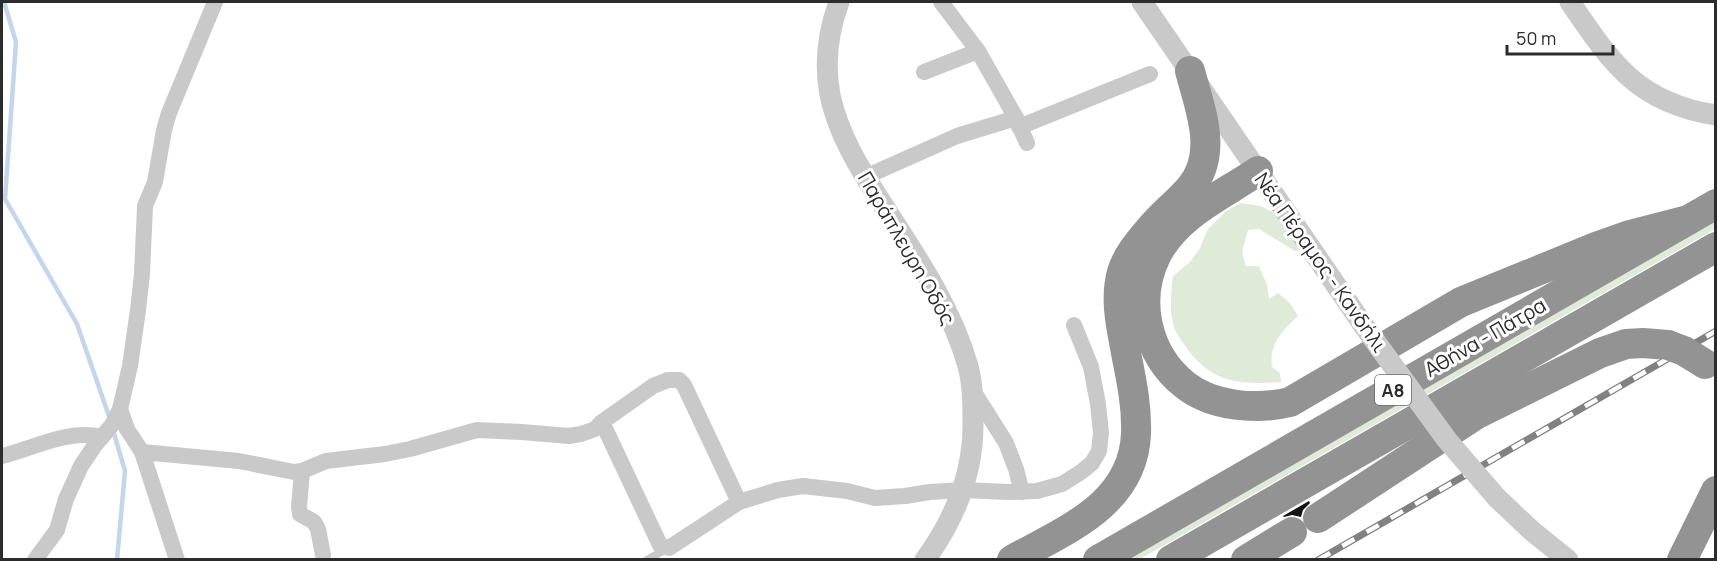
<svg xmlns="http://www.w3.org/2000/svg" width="1717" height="561" font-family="Manrope,sans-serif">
<rect width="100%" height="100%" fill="#fff"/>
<g fill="#dfebd8">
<path d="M1241,203L1261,206L1278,215L1300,250L1295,251L1259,229L1248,230L1242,252L1246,266H1259L1267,285L1269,299L1278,293L1289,302L1298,316C1282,331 1269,344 1272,367L1280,373L1281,382C1240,385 1211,383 1186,347C1182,341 1176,334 1174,327C1169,310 1171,294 1173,276L1190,262L1200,248L1208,229L1226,211Z"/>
<path d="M1715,221V229L1140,559L1126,560Z"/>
</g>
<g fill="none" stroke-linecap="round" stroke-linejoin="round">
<g stroke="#c3d6ec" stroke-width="4.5">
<path d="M4,2L16,42L5,199L77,324L110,419"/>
<path d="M113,430L125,471L117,560"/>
</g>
</g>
<path fill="#131313" d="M1309,501L1310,503L1303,510L1301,517L1292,515L1284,517L1283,516Z"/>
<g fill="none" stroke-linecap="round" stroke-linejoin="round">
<path stroke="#c9c9c9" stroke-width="8" d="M647,560L668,548"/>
<g stroke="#c9c9c9" stroke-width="16">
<path d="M941,2L978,51L1016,118L1027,143"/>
<path d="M924,72L978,51"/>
<path d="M1019,127L1150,74"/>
<path d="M865,177L957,136L1016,118"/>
<path d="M972,389L1006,443L1016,469L1022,492"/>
<path d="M120,409L127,429L142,452L177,560"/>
<path d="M602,422L660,545L669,548L739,502L778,490L803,486L847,491L875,498L905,496L930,492L963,490L1008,492L1037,491L1062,484L1081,472L1092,463L1099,451L1101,433L1098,404L1091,367L1074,325"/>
<path d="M142,452L239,461L294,472L302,471L326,461L385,454L410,449L477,430L522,432L569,436L581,434L595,429L602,422L653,386L668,380H679L684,385L739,502"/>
<path d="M2,456C35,448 67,429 102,437"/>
<path d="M302,471L299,507L300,514L314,522L318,529L323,555"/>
<path d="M35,560L57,530L66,499L81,466L95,445L112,425L120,409L130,366L138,310L142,274L145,206L155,182L164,130L169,113L215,2"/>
</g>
<g stroke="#c9c9c9" stroke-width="21">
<path d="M839,2C828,32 824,63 830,95C838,134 860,169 881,202C914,253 951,306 968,366C973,385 973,405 973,425C973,474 954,520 925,560"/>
<path d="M1142,2L1364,326"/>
<path d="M1570,2C1611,62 1637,103 1716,115"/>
<path d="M1497,498L1532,531L1568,560"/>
</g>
<g stroke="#939393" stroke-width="30">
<path d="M1258,171C1223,195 1178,214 1157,254C1134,299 1146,354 1185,385C1213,407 1257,410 1290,402L1461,302L1596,247L1630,235L1688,220"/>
<path d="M1318,518L1477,414L1600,353L1626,344L1643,343L1668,345"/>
<path d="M1012,560C1065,530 1133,505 1136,434C1137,408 1132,383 1127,358C1122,330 1114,301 1122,272C1127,256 1138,243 1149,230C1161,215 1177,203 1190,188C1219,154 1200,109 1190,71"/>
<path d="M1098,560L1716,204"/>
<path d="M1171,560L1716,247"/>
<path d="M1246,560L1292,532"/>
<path d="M1682,560L1716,491"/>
</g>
<defs>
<path id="rail" d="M1318,560L1716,331"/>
</defs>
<use href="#rail" stroke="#818181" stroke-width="7"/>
<use href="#rail" stroke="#fff" stroke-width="4.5" stroke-dasharray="14" stroke-linecap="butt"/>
<path stroke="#c9c9c9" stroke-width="21" d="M1364,326L1447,440L1497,498"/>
<path stroke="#939393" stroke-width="30" d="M1668,345L1684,351L1705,364"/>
</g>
<g text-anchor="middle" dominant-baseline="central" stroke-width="6" stroke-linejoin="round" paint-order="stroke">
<rect fill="#fff" stroke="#6b6b6b" stroke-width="1.5" x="1375" y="375" width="36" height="30" rx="4.5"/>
<g font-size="18" font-weight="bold" fill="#2c2c2c">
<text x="1393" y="390">Α8</text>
</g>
<g font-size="20" fill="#2c2c2c" stroke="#fff">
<text transform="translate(907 248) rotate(60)">Παράπλευρη Οδός</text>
<text transform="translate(1321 262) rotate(55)">Νέα Πέραμος - Κανδήλι</text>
<text transform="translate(1485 337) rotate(-30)">Αθήνα - Πάτρα</text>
</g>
</g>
<rect width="1717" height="561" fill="none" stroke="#2c2c2c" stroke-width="6"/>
<path d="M1507 45v9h106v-9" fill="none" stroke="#2c2c2c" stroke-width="3"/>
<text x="1516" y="45" font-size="18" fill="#2c2c2c" stroke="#ffffff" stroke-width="4.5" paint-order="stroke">50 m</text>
</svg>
